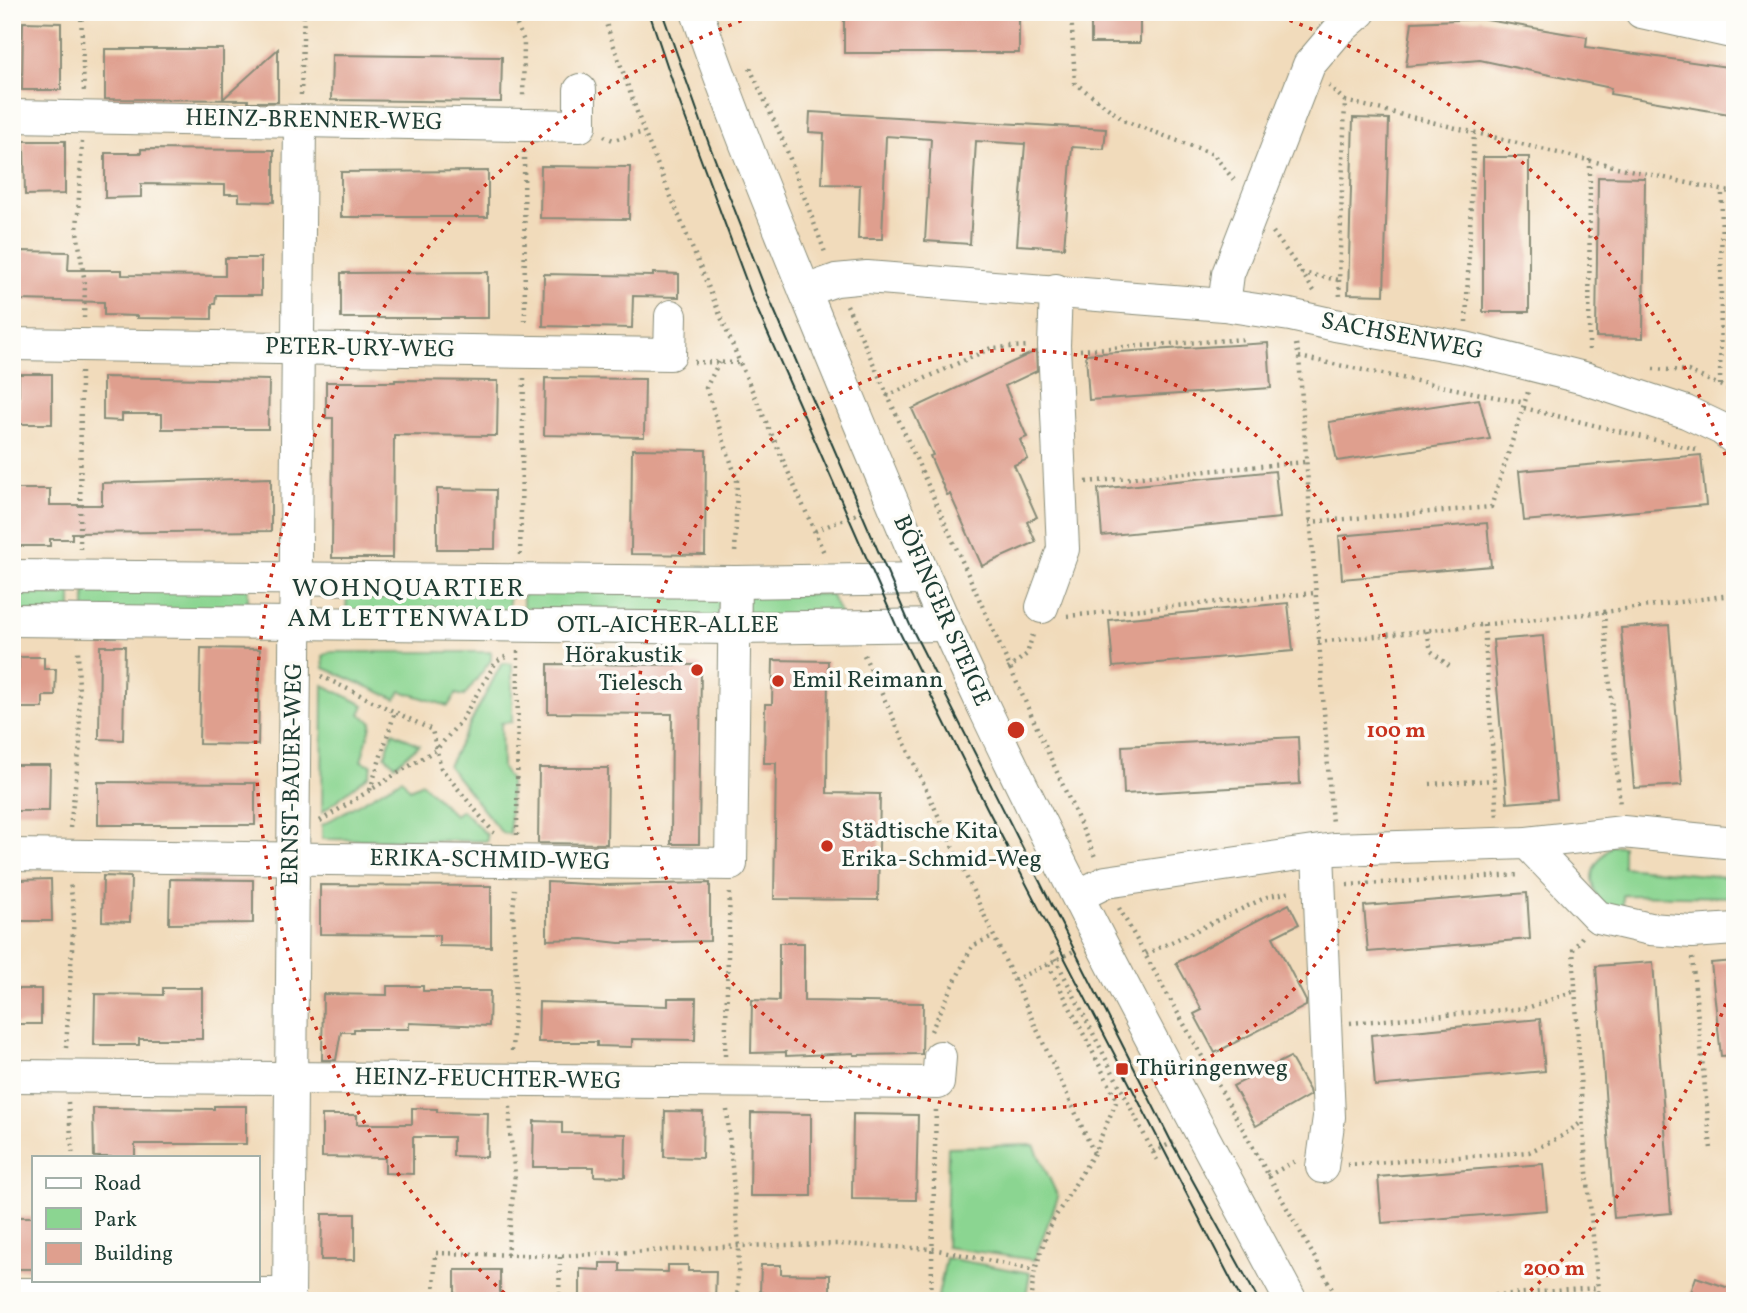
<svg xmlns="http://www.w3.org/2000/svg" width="1747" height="1313" font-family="Vollkorn,serif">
<rect width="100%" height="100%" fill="#fdfcf7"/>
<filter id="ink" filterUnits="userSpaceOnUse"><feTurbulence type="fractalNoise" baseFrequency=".0143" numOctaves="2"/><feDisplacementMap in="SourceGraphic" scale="14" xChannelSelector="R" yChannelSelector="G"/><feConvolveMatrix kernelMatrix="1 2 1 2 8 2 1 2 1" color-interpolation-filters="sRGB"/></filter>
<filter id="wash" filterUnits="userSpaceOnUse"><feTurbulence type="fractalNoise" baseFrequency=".00686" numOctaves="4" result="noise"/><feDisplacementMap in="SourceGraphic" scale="28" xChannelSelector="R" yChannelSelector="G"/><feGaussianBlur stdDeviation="1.57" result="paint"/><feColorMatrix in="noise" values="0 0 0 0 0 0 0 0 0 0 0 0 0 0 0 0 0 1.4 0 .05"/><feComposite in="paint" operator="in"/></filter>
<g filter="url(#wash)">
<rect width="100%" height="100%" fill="#f1dbbb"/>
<g fill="#8bd591" stroke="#558962" stroke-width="2">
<path d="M12,586L71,587V613L12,612Z"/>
<path d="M85,587L248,588V615L85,614Z"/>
<path d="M347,591L509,592V616L346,615Z"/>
<path d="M523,591L719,594V620L523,617Z"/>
<path d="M831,594L844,622L747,620L746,595Z"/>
<path d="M330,652H491V660L464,696L456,694L448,706L401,691L396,699L324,668L323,656Z"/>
<path d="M502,663L512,664V722L501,723L502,768L510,781V834L502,833L448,766Z"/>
<path d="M323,685L364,705L360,714L372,722L361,761L372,765L369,775L322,812Z"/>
<path d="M393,732L419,745L395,765L385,756Z"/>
<path d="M402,779L410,789L422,783L454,815L462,810L487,835V841L322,839V825Z"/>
<path d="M1611,846H1623V867L1735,878V897L1623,895V913L1602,906C1586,878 1589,870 1611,846Z"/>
<path d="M1034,1145L1058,1197L1034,1260L946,1247L948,1147Z"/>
<path d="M946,1258L1030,1273L1025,1301H937Z"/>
</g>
<g id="blocks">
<g fill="#df9f8e">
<rect x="844" y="12" width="175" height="41"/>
<rect x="1091" y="12" width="49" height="31"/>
<path d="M1481,19L1587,37L1586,47L1735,68V115L1610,94L1611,88L1480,60L1406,66L1412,22Z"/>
<path d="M23,22L61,23V90H22Z"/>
<path d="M105,49H223V99L278,49V102H248V100L105,99Z"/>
<path d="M332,55L502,57L501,102L331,100Z"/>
<path d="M810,112L1106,129L1104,149L1072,147L1064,248L1017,245L1025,144L976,141L970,244L925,241L931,139L886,136L882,239H858L860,185L822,184L824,133L809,132Z"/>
<path d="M1353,118L1389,119L1384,295L1348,294Z"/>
<path d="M24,141H65V194L25,195Z"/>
<path d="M141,149L274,150V202L239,201V194H225V185L141,184V197L105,198V153H141Z"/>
<rect x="1483" y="157" width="46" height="155"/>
<path d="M541,166L630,167L629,219L540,218Z"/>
<path d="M488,171V217H341V172Z"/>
<path d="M1598,177L1645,178L1643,338L1596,337Z"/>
<path d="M19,251L69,252L68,270H122V275L225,276V258H261V295H216L215,304H212V319L137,318V316L104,315V302L18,300Z"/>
<path d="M488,272V318H341V273Z"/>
<path d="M653,273L679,274V297L633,296L632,328L543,326L544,274L653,276Z"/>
<path d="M1268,343L1271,388L1089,400L1086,354Z"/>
<path d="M1036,351L1037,371L1005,386L1027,437L1020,440L1028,459L1014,465L1037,517L1027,522L1036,542L982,566L950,494L947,495L930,456L933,455L912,409Z"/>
<rect x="19" y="374" width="33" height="50"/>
<path d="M103,377L269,380L268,429H162V414H122V421L103,420Z"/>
<path d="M545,378L645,379L644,437L544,435Z"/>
<path d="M395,380L498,381L497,436L394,435L393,558H332L333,418H326V382H395Z"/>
<path d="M1479,399L1490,439L1337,461L1329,422Z"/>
<path d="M632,449L706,450L705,555L631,554Z"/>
<path d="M1701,455L1706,505L1524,521L1519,471Z"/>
<path d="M1275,471L1280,518L1102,536L1098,489Z"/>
<path d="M271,478V531L72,533V539H50V546H12V489H50V505H102V483Z"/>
<path d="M437,489L496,490L495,549H437Z"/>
<path d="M1487,523L1491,566L1342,579L1339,536Z"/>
<path d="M1288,603L1293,651L1113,667L1109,620Z"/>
<path d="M1669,625L1682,785L1634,788L1621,628Z"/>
<path d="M1543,636L1557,799L1507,803L1493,640Z"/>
<path d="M100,646H125L123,740L99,739Z"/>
<path d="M201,648L260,649L258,745L199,744Z"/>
<path d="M19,657H44V669H56L55,696H43V708H19V696H12V668H19Z"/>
<path d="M773,660L828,661L827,793L880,794L878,900L774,899L776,763H764L765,704H772Z"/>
<path d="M548,664L701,665L699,844H671L672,714L548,713Z"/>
<path d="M1298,737L1300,784L1124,794L1122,746Z"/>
<path d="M14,765H50L49,811H13Z"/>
<path d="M539,768H608L607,844L538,843Z"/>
<path d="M98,782L255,783V825H98Z"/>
<path d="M103,876L131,877L130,922L102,921Z"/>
<path d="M51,879L52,921H20L19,880Z"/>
<path d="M170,879L253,880V923L169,924Z"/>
<path d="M547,882L605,885L710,883V941L619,943L583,939L547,940Z"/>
<path d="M320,885L491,886V947L439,946V935L320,934Z"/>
<path d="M1527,893L1530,939L1368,952L1364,906Z"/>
<path d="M1289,904L1299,924L1273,937L1306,1001V1006L1215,1053L1194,1014L1202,1010L1176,963Z"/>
<path d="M779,943H804V1001L923,1003L922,1054L854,1055V1053L786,1056V1052L751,1053L752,1000L779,1001Z"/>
<path d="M1735,961V1055L1721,1056L1711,963Z"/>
<path d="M1653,962L1671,1213L1614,1218L1596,966Z"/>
<path d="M387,986H423V991H490L489,1026L409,1023V1029H354V1032H341L336,1060H322L323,994L387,995Z"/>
<path d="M163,988H202V1039H139V1045H94L95,994L163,995Z"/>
<rect x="12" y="989" width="29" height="35"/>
<path d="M668,998H696L695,1040L632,1039V1047L597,1046V1042H538L539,1002L668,1006Z"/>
<path d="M1540,1019L1545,1071L1375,1086L1371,1035Z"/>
<path d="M1290,1057L1309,1090L1310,1095L1256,1126L1233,1086Z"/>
<path d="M214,1106H246V1144H135V1157H94L93,1108L214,1109Z"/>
<path d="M412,1108L437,1109V1112L488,1113L487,1157L453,1156V1137H413V1174L385,1173V1158L322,1157V1115H357V1124H412Z"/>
<path d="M665,1111L703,1112L702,1158L664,1157Z"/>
<path d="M751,1113L811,1114V1196H750Z"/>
<path d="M853,1114L918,1115L916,1200L852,1199Z"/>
<path d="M534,1121L562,1122V1133L626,1134L625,1177L594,1176V1167H533Z"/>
<path d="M1543,1164L1547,1210L1382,1223L1378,1177Z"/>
<path d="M322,1214H355V1260H321Z"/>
<rect x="12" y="1217" width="21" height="52"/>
<path d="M600,1263H620V1271L668,1272V1265H688V1271H716L715,1301H580V1269L600,1270Z"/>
<path d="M761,1265H781V1274L830,1275V1295H814V1301H763V1292H760Z"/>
<rect x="455" y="1270" width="45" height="31"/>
<path d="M1696,1277L1735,1290V1301H1688Z"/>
</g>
</g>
</g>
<g filter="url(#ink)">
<use href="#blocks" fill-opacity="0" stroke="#888c78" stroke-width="2"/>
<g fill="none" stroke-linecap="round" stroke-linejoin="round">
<defs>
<g id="minor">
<path d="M697,12C736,125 782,235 827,345C879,470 930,595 989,718C1083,915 1188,1108 1291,1301"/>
<path d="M1641,12L1735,33"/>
<path d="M12,116L580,126V90"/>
<path d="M805,291L836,280L867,277L1224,305L1290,315L1335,325L1465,348L1584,378L1686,412L1722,429L1735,439"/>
<path d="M1224,305L1228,274L1309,65L1337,32L1360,12"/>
<path d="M12,344L670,354L671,316"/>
<path d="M12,576L735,582L924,579"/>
<path d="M1042,607L1063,549L1054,345L1056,290"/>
<path d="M12,620L735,628L945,625"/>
<path d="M1527,843L1598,917L1650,929L1692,932L1735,929"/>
<path d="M1318,852L1329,1117L1322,1167"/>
<path d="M12,855L731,864L735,582"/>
<path d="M1078,896L1106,882L1334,849L1527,843L1623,832L1735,843"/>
<path d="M12,1076L938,1083L940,1057"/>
<path d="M12,1294H289"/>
<path d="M289,1301L300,121"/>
</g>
</defs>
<use href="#minor" stroke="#888c78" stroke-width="34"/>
<g stroke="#888c78" stroke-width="4.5" stroke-dasharray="2 5" stroke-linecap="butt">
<path d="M81,12L84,92"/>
<path d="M339,12H381"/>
<path d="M511,12L524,41L523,100"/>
<path d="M602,12L644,132L740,363L825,555"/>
<path d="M1071,12L1075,83L1125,121L1213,154L1234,180"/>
<path d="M750,68L784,143L826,255"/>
<path d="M301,95L304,12"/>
<path d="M1345,101C1475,132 1604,166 1735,193"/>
<path d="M604,136L613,140L644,132"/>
<path d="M82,142L77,231L85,284L84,318"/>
<path d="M524,151L525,324"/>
<path d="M1273,232L1302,273"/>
<path d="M1339,280L1340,297"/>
<path d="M1314,291L1302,273L1339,280L1345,101L1329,86"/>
<path d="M847,305L1096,859"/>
<path d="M1466,322L1474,132"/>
<path d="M1296,344L1299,357L1332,824"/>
<path d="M1080,350L1246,339"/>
<path d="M1589,350L1590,159"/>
<path d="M1299,357L1525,403"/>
<path d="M694,362L740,363"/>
<path d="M719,362L706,388L737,480L735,556"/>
<path d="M1653,369L1688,371L1735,392"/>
<path d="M1720,385L1722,190"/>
<path d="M887,396L991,348L1029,346"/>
<path d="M1524,408L1696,450"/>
<path d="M1086,482L1305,462"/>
<path d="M1309,522L1491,507L1528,392"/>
<path d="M815,531L867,510"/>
<path d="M80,549L81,372"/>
<path d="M520,555L524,378"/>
<path d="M1604,612L1620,807"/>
<path d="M1067,616L1315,593"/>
<path d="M1484,625L1497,818"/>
<path d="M1427,631L1431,651L1449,666"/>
<path d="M1318,642L1604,612L1724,596L1735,592"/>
<path d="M864,655L1094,1153"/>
<path d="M1008,669L1027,654L1034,631"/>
<path d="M321,676L432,730L441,768L494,833"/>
<path d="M1430,784L1494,780"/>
<path d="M370,790L395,712"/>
<path d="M320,821L437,749L461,721L496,662L509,655"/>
<path d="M70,828L80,745L78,649"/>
<path d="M517,835L518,651"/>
<path d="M1347,885L1520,875"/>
<path d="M1119,908L1339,1301"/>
<path d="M1582,937L1573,950L1583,1129L1599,1301"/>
<path d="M1052,952L1158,1162"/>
<path d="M1146,954L1269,896L1293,892"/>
<path d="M1692,958L1711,1149"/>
<path d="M1014,980L1048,964"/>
<path d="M1350,1023L1527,1008L1575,991"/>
<path d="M931,1031L972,946L993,936"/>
<path d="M66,1048L74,916L70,882"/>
<path d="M512,1051L516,978L513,911L515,889"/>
<path d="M725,1056L730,889"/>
<path d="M68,1102L73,1157"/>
<path d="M727,1110L739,1246L737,1301"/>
<path d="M1153,1152L1174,1142"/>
<path d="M1347,1165L1529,1152L1562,1136L1582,1122"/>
<path d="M1268,1176L1295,1161"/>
<path d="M507,1255L515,1174L510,1134V1106"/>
<path d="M434,1301L435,1253L560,1256L739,1246L837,1244L933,1249L1035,1270"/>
<path d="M559,1301L560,1256"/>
<path d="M931,1301L936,1109"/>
<path d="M1030,1301L1035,1270L1049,1227L1094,1153L1117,1100L1048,964L1074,951"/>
<path d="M1411,1301L1598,1288"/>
</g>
<use href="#minor" stroke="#fff" stroke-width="32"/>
<g stroke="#1f3d34" stroke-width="2">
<path d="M649,12L678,98L754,302L896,625L987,808L1242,1301"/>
<path d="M662,12L709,144L769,298L910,625L1172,1143L1259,1301"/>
</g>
</g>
</g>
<g fill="none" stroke="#c8321e" stroke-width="3.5" stroke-dasharray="3.5 7">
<circle cx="1016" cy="730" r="380"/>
<path d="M1733 984A761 761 0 0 1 1520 1300M512 1300A761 761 0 0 1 762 13M1270 13A761 761 0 0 1 1733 476"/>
</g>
<g fill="#c8321e" stroke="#fdfcf7" stroke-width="2.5">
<circle cx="697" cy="670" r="7"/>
<circle cx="778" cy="681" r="7"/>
<circle cx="827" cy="846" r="7"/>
<rect x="1115" y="1062" width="14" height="14" rx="3.5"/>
</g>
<g text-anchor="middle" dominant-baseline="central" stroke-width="7" stroke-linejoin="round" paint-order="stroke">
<g font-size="24" fill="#1f3d34" stroke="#fdfcf7">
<text transform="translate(314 121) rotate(1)">HEINZ-BRENNER-WEG</text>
<text transform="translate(1402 337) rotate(11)">SACHSENWEG</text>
<text transform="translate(360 349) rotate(1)">PETER-URY-WEG</text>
<text transform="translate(941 611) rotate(66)">BÖFINGER STEIGE</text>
<text x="668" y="626">OTL-AICHER-ALLEE</text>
<text transform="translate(293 774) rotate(-89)">ERNST-BAUER-WEG</text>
<text transform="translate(490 861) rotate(1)">ERIKA-SCHMID-WEG</text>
<text transform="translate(488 1080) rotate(1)">HEINZ-FEUCHTER-WEG</text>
</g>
<g font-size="24" fill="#1f3d34" stroke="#fdfcf7" text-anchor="start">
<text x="683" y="656" text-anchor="end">Hörakustik<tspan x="683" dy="28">Tielesch</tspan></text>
<text x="792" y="681">Emil Reimann</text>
<text x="841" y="832">Städtische Kita<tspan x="841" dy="28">Erika-Schmid-Weg</tspan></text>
<text x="1136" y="1069">Thüringenweg</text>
</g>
<g font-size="26" letter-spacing="2" fill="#1f3d34" stroke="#fdfcf7">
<text x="409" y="589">WOHNQUARTIER<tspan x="409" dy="30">AM LETTENWALD</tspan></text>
</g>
</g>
<circle cx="1016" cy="730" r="10" fill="#c8321e" stroke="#fdfcf7" stroke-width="3.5"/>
<g font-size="21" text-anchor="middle" font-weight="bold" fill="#c8321e" stroke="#fdfcf7" stroke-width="7" stroke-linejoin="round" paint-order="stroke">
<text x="1396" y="737">100 m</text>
<text x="1554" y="1275">200 m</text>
</g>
<rect width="1747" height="1313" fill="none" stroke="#fdfcf7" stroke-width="42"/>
<rect x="32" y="1156" width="228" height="126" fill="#fdfcf7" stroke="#a4b0a9" stroke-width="2"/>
<rect x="46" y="1178" width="35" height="10" fill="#ffffff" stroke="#a4b0a9" stroke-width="2"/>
<text x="94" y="1190" font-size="21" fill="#1f3d34">Road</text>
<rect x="46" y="1208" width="35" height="21" fill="#8bd591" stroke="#a4b0a9" stroke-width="2"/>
<text x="94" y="1226" font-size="21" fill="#1f3d34">Park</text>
<rect x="46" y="1243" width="35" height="21" fill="#df9f8e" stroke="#a4b0a9" stroke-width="2"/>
<text x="94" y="1260" font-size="21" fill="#1f3d34">Building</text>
</svg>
